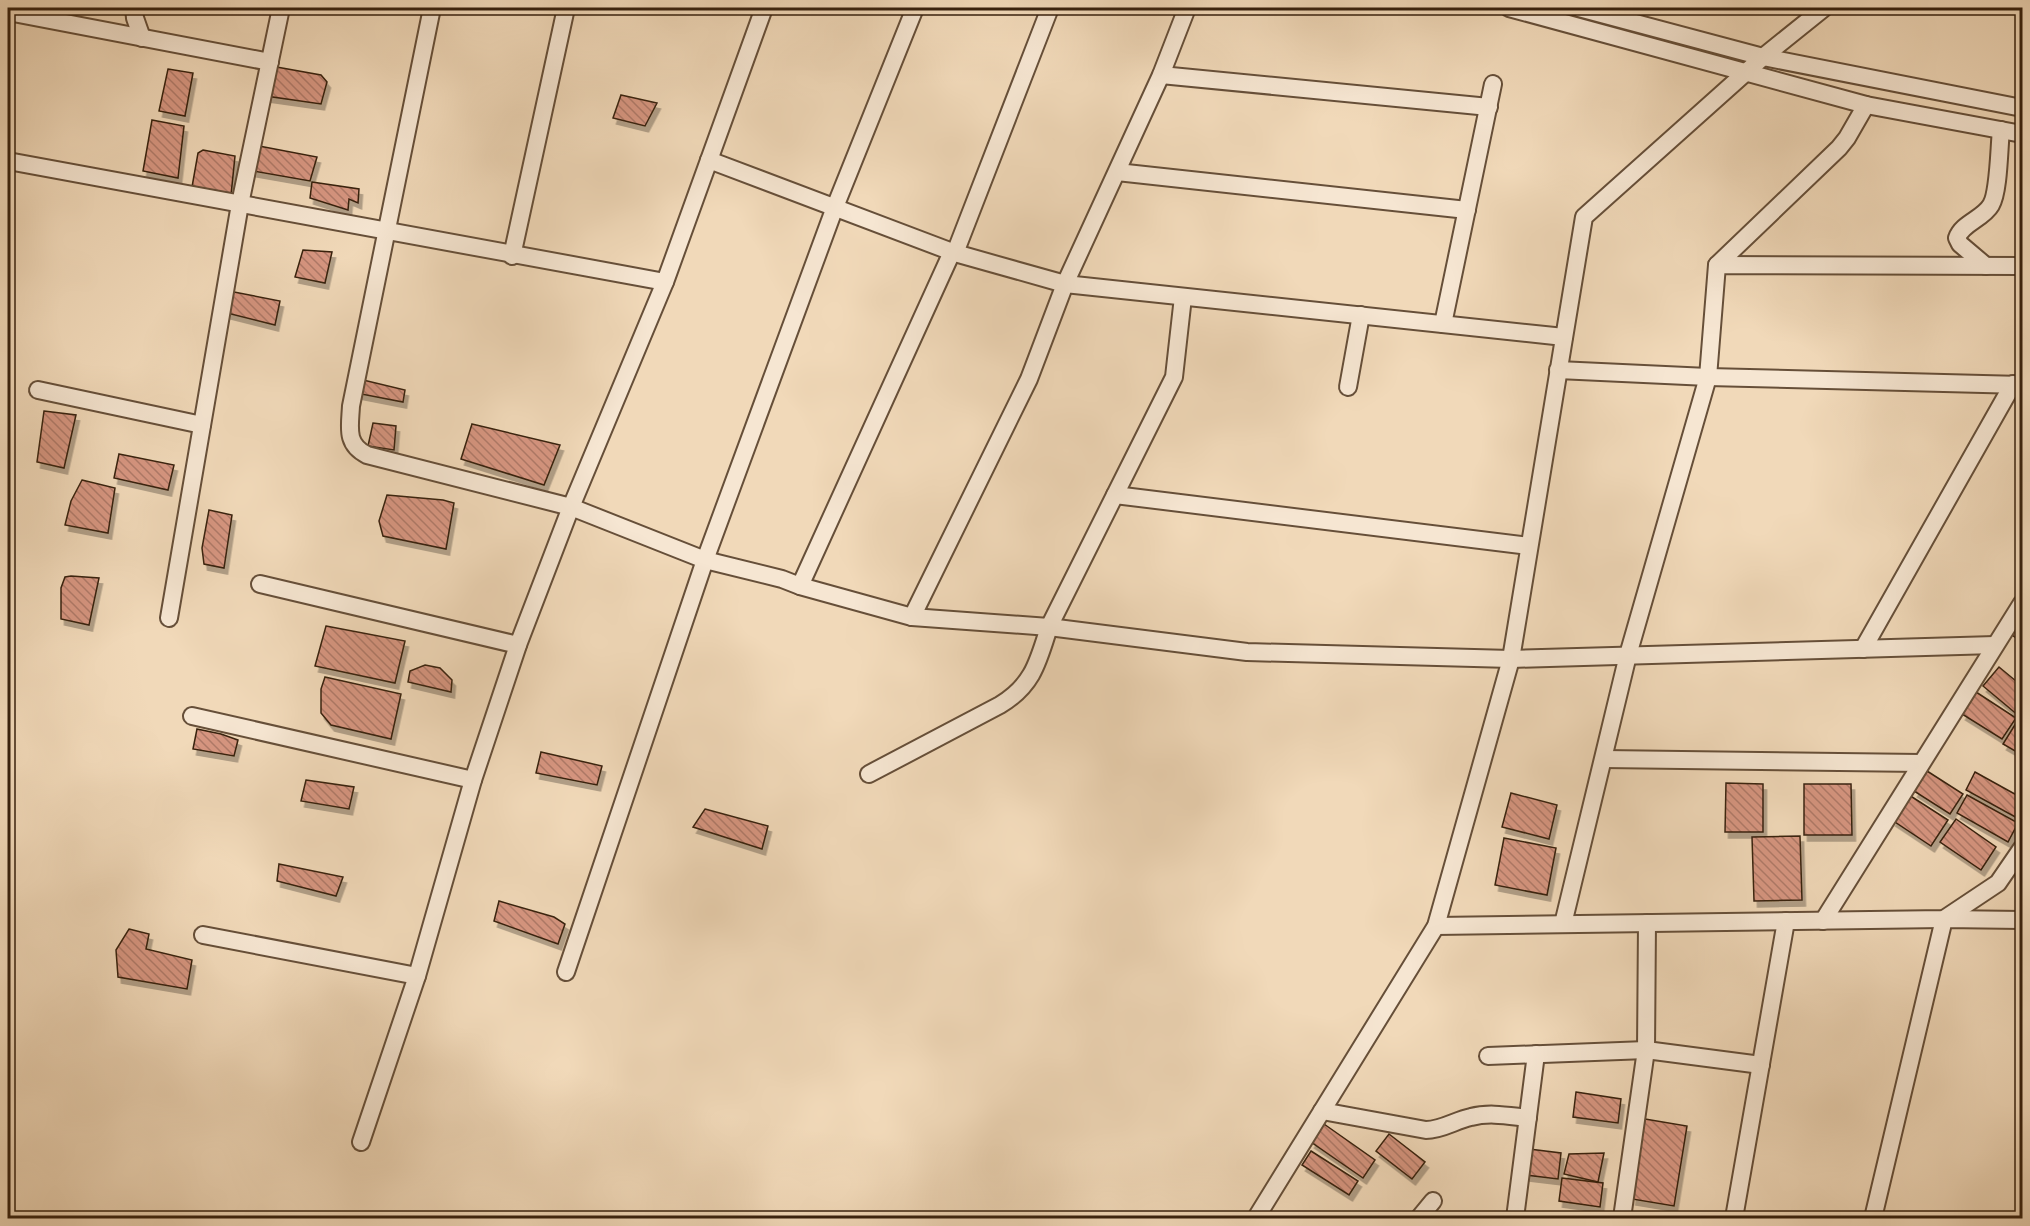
<svg xmlns="http://www.w3.org/2000/svg" width="2030" height="1226" font-family="'Libre Bodoni',serif">
<defs>
<pattern id="building-back-hatch" width="6" height="6" patternUnits="userSpaceOnUse" patternTransform="scale(1.5)"><rect width="6" height="6" fill="#d79681"/><path d="M-1 5l2 2M0 0l6 6M5-1l2 2" fill="none" stroke="#af7a68"/></pattern>
<filter id="shadow"><feDropShadow dx="3.5" dy="6" stdDeviation="0" flood-color="#0004"/></filter>
</defs>
<rect width="100%" height="100%" fill="#f1d9b9"/>
<filter id="stains"><feTurbulence type="fractalNoise" baseFrequency=".00333" numOctaves="4"/><feColorMatrix values="0 0 0 0 .2 0 0 0 0 .09 0 0 0 0 .02 0 0 0 .5 -.17"/></filter>
<radialGradient id="worn" r=".72"><stop offset=".6" stop-color="#630" stop-opacity="0"/><stop offset="1" stop-color="#630" stop-opacity=".3"/></radialGradient>
<g fill="url(#building-back-hatch)" stroke="#37210e" stroke-width="1.5" filter="url(#shadow)">
<path d="M271,66L321,75L327,82L321,104L266,96Z"/>
<path d="M168,69L193,73L185,116L159,111Z"/>
<path d="M621,95L657,103L645,126L613,118Z"/>
<path d="M152,120L184,126L178,178L143,171Z"/>
<path d="M259,146L317,157L310,181L253,171Z"/>
<path d="M203,150L235,156L231,195L192,187L198,153Z"/>
<path d="M312,182L359,189L358,203L349,199L348,210L310,198Z"/>
<path d="M303,250L332,252L325,283L295,277Z"/>
<path d="M234,292L280,301L275,325L227,313L229,303Z"/>
<path d="M359,379L405,390L403,402L356,393Z"/>
<path d="M44,411L76,415L64,468L37,462Z"/>
<path d="M373,423L396,426L394,450L368,446Z"/>
<path d="M472,424L560,445L544,485L461,459Z"/>
<path d="M119,454L174,465L168,490L114,478Z"/>
<path d="M82,480L115,488L108,533L65,525L71,501Z"/>
<path d="M387,495L443,500L454,503L446,549L383,536L379,521Z"/>
<path d="M209,510L232,515L224,568L204,564L202,548Z"/>
<path d="M71,576L99,578L89,625L61,619V588L65,577Z"/>
<path d="M2022,619V642L2012,635Z"/>
<path d="M326,626L405,641L395,683L315,666Z"/>
<path d="M425,665L440,668L452,680L451,692L408,682L410,671Z"/>
<path d="M1999,667L2022,686V713L2019,716L1983,686Z"/>
<path d="M325,677L401,694L391,739L331,725L321,713V689Z"/>
<path d="M1976,692L2016,718L2002,739L1962,714Z"/>
<path d="M2021,715L2022,716V755L2003,744Z"/>
<path d="M197,729L221,734L238,740L234,756L193,749Z"/>
<path d="M541,752L602,766L597,785L536,773Z"/>
<path d="M1927,771L1963,794L1950,814L1914,791Z"/>
<path d="M1975,772L2022,798V815L2019,819L1966,790Z"/>
<path d="M306,780L354,787L349,809L301,801Z"/>
<path d="M1726,783L1763,784V832H1725Z"/>
<path d="M1804,784H1851L1852,835H1804Z"/>
<path d="M1511,793L1557,805L1549,839L1502,827Z"/>
<path d="M1909,795L1948,820L1931,846L1892,820Z"/>
<path d="M1967,795L2018,823L2008,842L1957,813Z"/>
<path d="M705,809L768,826L762,849L693,827Z"/>
<path d="M1956,819L1996,847L1981,870L1940,842Z"/>
<path d="M1800,836L1802,900L1754,901L1752,837Z"/>
<path d="M1504,838L1556,848L1547,895L1495,885Z"/>
<path d="M279,864L343,877L336,896L277,881Z"/>
<path d="M499,901L554,917L565,924L558,944L494,921Z"/>
<path d="M129,929L149,934L146,949L192,960L187,989L118,977L116,950Z"/>
<path d="M1576,1092L1621,1099L1618,1123L1573,1117Z"/>
<path d="M1645,1119L1687,1126L1674,1206L1632,1199Z"/>
<path d="M1324,1124L1375,1160L1363,1178L1311,1142Z"/>
<path d="M1389,1134L1425,1162L1412,1179L1376,1151Z"/>
<path d="M1529,1149L1561,1153L1558,1179L1526,1175Z"/>
<path d="M1311,1151L1358,1181L1349,1195L1302,1165Z"/>
<path d="M1604,1153L1598,1182L1564,1174L1569,1154Z"/>
<path d="M1562,1178L1603,1183L1600,1207L1559,1201Z"/>
</g>
<g fill="none" stroke-linecap="round" stroke-linejoin="round">
<defs>
<g id="minor">
<path d="M134,8L135,18L142,38"/>
<path d="M432,8L351,406C350,427 345,444 367,455L571,507L705,560L782,579L800,586L912,617L1049,627L1247,652L1511,659L1995,645"/>
<path d="M1509,8L1866,105L2022,134"/>
<path d="M1579,8L1763,57L2022,108"/>
<path d="M8,12L270,62"/>
<path d="M1161,75L1489,107"/>
<path d="M709,160L955,253L1065,284L1564,337"/>
<path d="M8,161L665,282"/>
<path d="M1117,172L1467,210"/>
<path d="M955,253L1050,8"/>
<path d="M512,256L566,8"/>
<path d="M1717,265L1839,148L1847,138L1866,105"/>
<path d="M1986,266L1960,244L1957,238C1962,223 1983,219 1991,205C1999,192 1999,147 2001,130"/>
<path d="M1443,324L1493,84"/>
<path d="M1558,370L1708,377L2022,385"/>
<path d="M1348,387L1361,315"/>
<path d="M38,390L202,425"/>
<path d="M1115,495L1529,546"/>
<path d="M260,584L518,645"/>
<path d="M800,586L952,252"/>
<path d="M912,617L1029,379L1065,284L1161,75L1187,8"/>
<path d="M169,618L240,204L281,8"/>
<path d="M1863,649L2013,384"/>
<path d="M192,716L473,780"/>
<path d="M1604,759L1921,763"/>
<path d="M869,774L1000,705C1033,685 1038,662 1049,627L1174,377L1183,297"/>
<path d="M1823,921L2022,603"/>
<path d="M1563,924L1628,655L1708,377L1717,265L2022,266"/>
<path d="M1436,926L1944,919L1998,883L2022,848"/>
<path d="M203,935L417,976"/>
<path d="M566,972L705,560L835,207L915,8"/>
<path d="M1488,1056L1646,1050L1761,1065"/>
<path d="M1322,1111L1426,1130C1442,1130 1456,1120 1471,1117C1490,1112 1509,1116 1528,1118"/>
<path d="M361,1142L417,976L473,780L518,645L571,507L665,282L764,8"/>
<path d="M1256,1218L1436,926L1511,659L1584,217L1763,57L1824,8"/>
<path d="M1419,1218L1433,1201"/>
<path d="M1515,1218L1536,1054"/>
<path d="M1622,1218L1646,1050L1647,923"/>
<path d="M1734,1218L1786,921"/>
<path d="M1873,1218L1944,919L2022,920"/>
</g>
</defs>
<use href="#minor" stroke="#664f39" stroke-width="20"/>
<use href="#minor" stroke="#f6e6d2" stroke-width="16"/>
</g>
<rect width="2030" height="1226" fill="none" stroke="#f1d9b9" stroke-width="30"/>
<rect x="9" y="9" width="2012" height="1208" fill="none" stroke="#37210e" stroke-width="3"/>
<rect x="15" y="15" width="2000" height="1196" fill="none" stroke="#37210e" stroke-width="1.5"/>
<rect width="100%" height="100%" filter="url(#stains)"/>
<rect width="100%" height="100%" fill="url(#worn)"/>
</svg>
